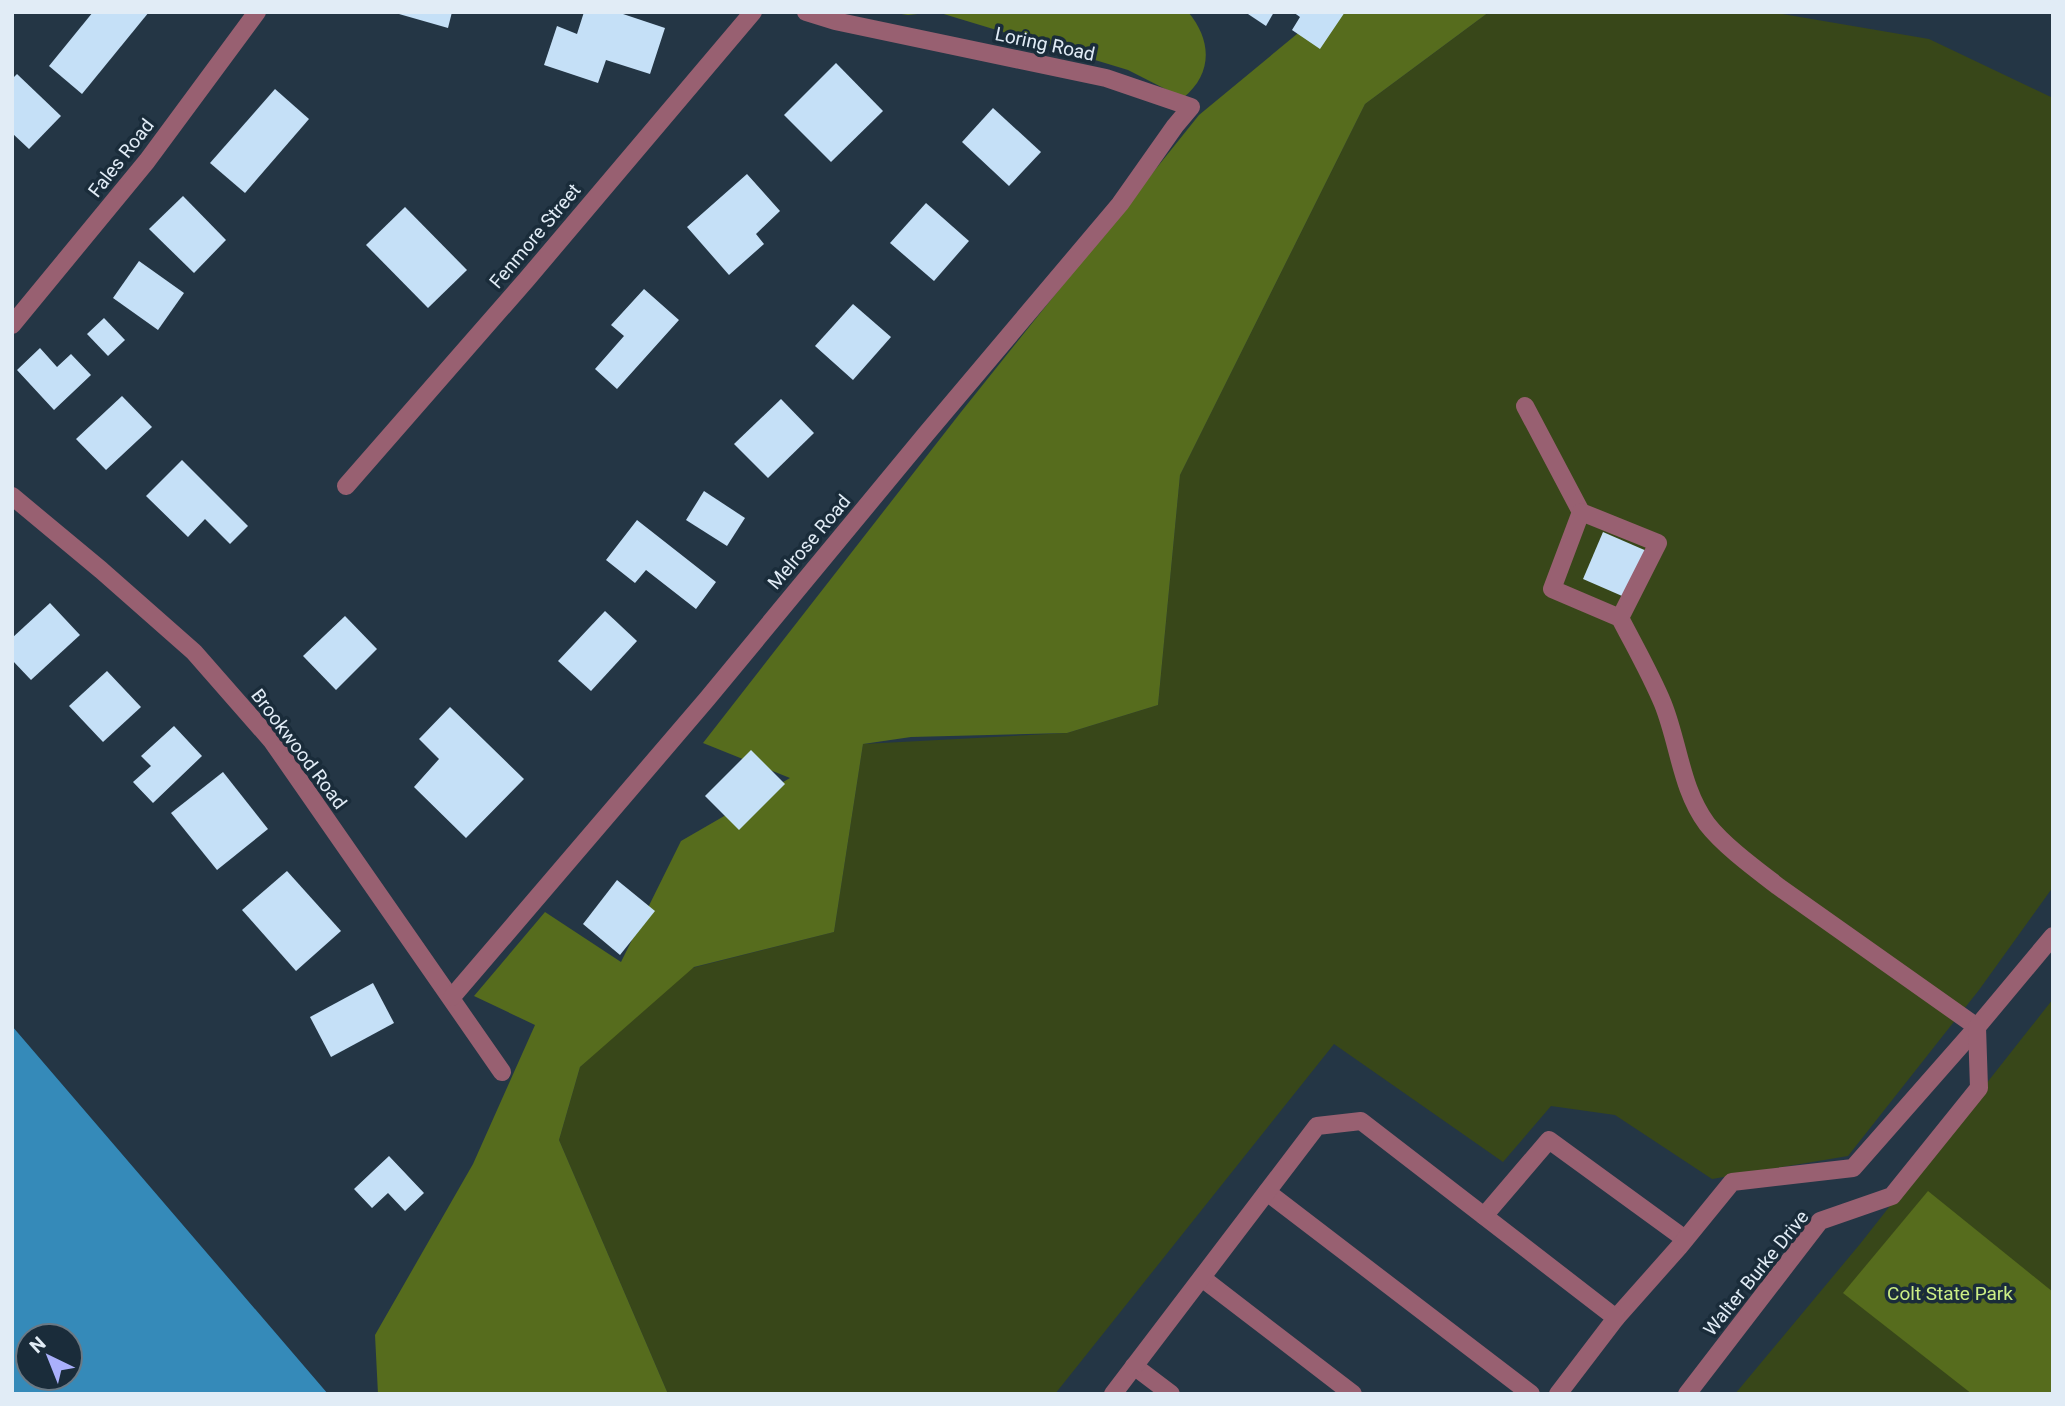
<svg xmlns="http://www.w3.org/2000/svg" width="2065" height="1406" font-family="Roboto,sans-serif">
<rect width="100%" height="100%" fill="#243645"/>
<g fill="#384719">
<path d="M1489,12H1771L1929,39L2053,98V887L1979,990L1848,1156L1712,1179L1615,1115L1551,1106L1503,1162L1334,1044L1055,1394H668L559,1140L580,1067L680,971L834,932L863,744L1067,733L1158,705L1180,475L1365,104Z"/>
<path d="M2053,999V1394H1735L1860,1244Z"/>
</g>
<g fill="#566c1d">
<path d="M888,12H1188C1212,40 1213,74 1183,98L1128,70L937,12L908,15Z"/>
<path d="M1345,12H1489L1365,104L1180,475L1158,705L1067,733L911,737L863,744L834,932L694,967L580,1067L559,1140L668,1394H378L375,1335L473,1164L535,1025L474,996L545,912L621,962L681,841L790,778L703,743L961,412L1199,115L1303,29Z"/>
<path d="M1928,1191L2053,1292V1394H1972L1843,1293Z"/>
</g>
<path fill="#358ab9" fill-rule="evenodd" d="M12,1026L328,1394H12ZM28,1336H70V1378H28Z"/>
<g fill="#c5e0f7">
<path d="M93,12H149L82,94L49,66Z"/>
<path d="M392,12H452L448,28Z"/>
<path d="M584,12H617L665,28L650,74L606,60L598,83L544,65L557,26L577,34Z"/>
<path d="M1245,12H1274L1266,26Z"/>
<path d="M1293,12H1345L1320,49L1292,30L1300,17Z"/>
<path d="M836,63L883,111L831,162L784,115Z"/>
<path d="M17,74L61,116L29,149L12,133V79Z"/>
<path d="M275,89L309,119L245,193L210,163Z"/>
<path d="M993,108L1041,152L1009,186L962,142Z"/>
<path d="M747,174L780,211L756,234L764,244L729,275L687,227Z"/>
<path d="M183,196L226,240L194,273L149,229Z"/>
<path d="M926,203L969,241L934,281L890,243Z"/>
<path d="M405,207L467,270L428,308L366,245Z"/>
<path d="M139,261L184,293L158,330L113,298Z"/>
<path d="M644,289L679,320L617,389L595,369L624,336L611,325Z"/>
<path d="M853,304L891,337L853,380L815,346Z"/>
<path d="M104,318L125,340L108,356L87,334Z"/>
<path d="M40,348L57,367L71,354L91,375L54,410L17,370Z"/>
<path d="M122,396L152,427L106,470L76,439Z"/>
<path d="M781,399L814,433L768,478L734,444Z"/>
<path d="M182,460L248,526L230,544L205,519L188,537L146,496Z"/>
<path d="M704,491L745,518L727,546L686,520Z"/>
<path d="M637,520L716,582L696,609L646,570L635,583L606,560Z"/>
<path d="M1603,532L1649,552L1629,599L1583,579Z"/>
<path d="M50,603L80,635L31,680L12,660V638Z"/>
<path d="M605,611L637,641L591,691L558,661Z"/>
<path d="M345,616L377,649L336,690L303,656Z"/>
<path d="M107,671L141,707L103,742L69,706Z"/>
<path d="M450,707L524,779L466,838L414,787L439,759L419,739Z"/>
<path d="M174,726L202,756L153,803L133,782L151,766L141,756Z"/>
<path d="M751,750L785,784L739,830L705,796Z"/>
<path d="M223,772L268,829L217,870L171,813Z"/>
<path d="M287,871L341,931L296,971L242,910Z"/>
<path d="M617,880L655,911L620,955L583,924Z"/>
<path d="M373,983L394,1023L331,1057L310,1017Z"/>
<path d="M389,1156L424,1193L405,1211L388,1193L372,1208L354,1189Z"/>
</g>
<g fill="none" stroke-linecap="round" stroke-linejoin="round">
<g stroke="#986071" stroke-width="18">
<path d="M1525,406L1581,512"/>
<path d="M1267,1192L1531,1394"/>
<path d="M1484,1216L1549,1140L1685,1239"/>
<path d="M1202,1278L1353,1394"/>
<path d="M1616,1318L1679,1247L1732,1182L1853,1168L1977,1027L1779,887C1757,870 1724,846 1707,824C1681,789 1679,744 1663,704C1651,675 1635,647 1620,618L1552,589L1581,512L1658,543L1620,618"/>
<path d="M1134,1366L1171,1394"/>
<path d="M1113,1394L1317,1126L1361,1121L1616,1318L1558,1394"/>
</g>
<g stroke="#986071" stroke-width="18">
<path d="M12,325L147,161L257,12"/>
<path d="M346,486L527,279L753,12"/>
<path d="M12,496L101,570L194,652L272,741L502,1072"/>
<path d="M452,997L707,699L926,434L1120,204L1175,126L1191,107L1106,78L835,21L806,12"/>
<path d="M1687,1394L1820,1221L1892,1196L1979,1088L1977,1027L2053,936"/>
</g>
</g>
<g text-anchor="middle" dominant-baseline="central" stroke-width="7" stroke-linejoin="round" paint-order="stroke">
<g font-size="19" fill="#e1ecf6" stroke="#1a2c3a">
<text transform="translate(1045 44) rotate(12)">Loring Road</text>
<text transform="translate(121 158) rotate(-52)">Fales Road</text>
<text transform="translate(535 236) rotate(-50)">Fenmore Street</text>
<text transform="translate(809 542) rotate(-50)">Melrose Road</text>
<text transform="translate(299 749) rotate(53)">Brookwood Road</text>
<text transform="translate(1756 1273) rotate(-51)">Walter Burke Drive</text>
</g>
<g font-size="19" fill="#cbee85" stroke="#1a2c3a">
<text x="1950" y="1293">Colt State Park</text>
</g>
</g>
<rect width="2065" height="1406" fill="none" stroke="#e1ecf6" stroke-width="28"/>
<g transform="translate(49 1357) rotate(317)"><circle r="33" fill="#1a2c3a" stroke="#6a7985" stroke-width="2"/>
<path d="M0-5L12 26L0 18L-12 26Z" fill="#aab0fb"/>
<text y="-10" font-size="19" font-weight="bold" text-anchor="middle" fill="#e1ecf6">N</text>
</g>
</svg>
